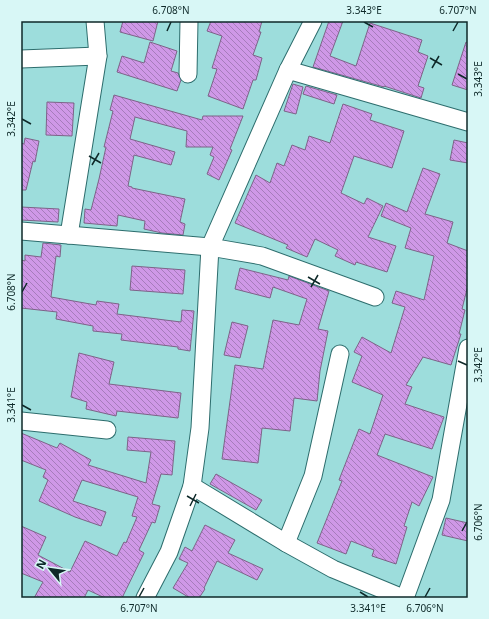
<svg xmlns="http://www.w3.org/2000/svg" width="489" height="619" font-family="'Noto Sans',sans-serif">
<defs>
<pattern id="building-back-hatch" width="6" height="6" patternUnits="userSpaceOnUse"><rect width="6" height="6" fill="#cf98e7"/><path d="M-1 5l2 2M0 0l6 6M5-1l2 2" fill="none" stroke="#a67cbb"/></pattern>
</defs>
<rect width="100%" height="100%" fill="#9ddddc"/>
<g fill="url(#building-back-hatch)" stroke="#7d6388">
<path d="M123,21H158L153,41L120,32Z"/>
<path d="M211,21H262L259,32H261L253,55L262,58L256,80H253L243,109L208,96L217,69L212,68L222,36L207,31Z"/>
<path d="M329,21H343L330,56L356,66L370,23L422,40L418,52L428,56L418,86L424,88L421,98L384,86V87L313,67Z"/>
<path d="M150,42L177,51L171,71L178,73L181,80L177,91L117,72L122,56L144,63Z"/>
<path d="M466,42L468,43V90L452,85Z"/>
<path d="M293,84L303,87L296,114L284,111Z"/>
<path d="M306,86L337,95L334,104L303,94Z"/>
<path d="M114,95L202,120L203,116H243L230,149L232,150L219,180L207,174L214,157L210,155L213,147H186L187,131L135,117L130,139L175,152L171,165L134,155L128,186L132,187V188L185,199L180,222L185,224L183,235L162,233L144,229L145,221L118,215L117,226L84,223L85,209L91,210L99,179L106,147H104L113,111L110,110Z"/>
<path d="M47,102L74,103L72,136L46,135Z"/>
<path d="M343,104L372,114L370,120L404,131L392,168L354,156L341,193L364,204L367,198L383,206L368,237L396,246L387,272L356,262L355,265L335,256L338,250L315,239L307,257L286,248L288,245L235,223L256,175L270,183L277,163L284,166L292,145L305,150L309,136L330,143Z"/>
<path d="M25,138L39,141L35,162L33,161L26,190H21V143L24,144Z"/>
<path d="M454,140L468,143V163L450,160Z"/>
<path d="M423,168L440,174L425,214L453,222L447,243L468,251V285L462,309L465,310L459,334H461L451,365L423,357L406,385L412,387L405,404L444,417L432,449L385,434L377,455L433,477L419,506L412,502L404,526L407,527L396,564L372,556L374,550L351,541L346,554L317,543L342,481L339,480L359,429L370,434L383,395L352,382L362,356L354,352L362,337L391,353L405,307L392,303L396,291L424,300L434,256L405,248L411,228L381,216L386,203L407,212Z"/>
<path d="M21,207L59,209L58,222L21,220Z"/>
<path d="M43,243L61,245L60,257L56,256L51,297L96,305L97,301L119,304L117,314L181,322L182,310L194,311L190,351L178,349V347L121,340L122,334L93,331V326L56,319L57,312L21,308V260L25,261V255L41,257Z"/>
<path d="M132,266L185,270L183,294L130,290Z"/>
<path d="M240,268L288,280L289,276L329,291L318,329L328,331L320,371L317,401L294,398L290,431L262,428L258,463L222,459L235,365L263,369L273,320L299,325L307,299L273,287L270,298L235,289Z"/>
<path d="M232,322L248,326L240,358L224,355Z"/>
<path d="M79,353L114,362L109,384L181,393L178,418L117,411L116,416L86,409L87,402L71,397Z"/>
<path d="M21,433L57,448L60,443L91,460L88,465L146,483L151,452L127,450L128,437L175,441L172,475L161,474L152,504L160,506L155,523L152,522L139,550L144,553L122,598H105L88,590L84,598H34L43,582L21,573V526L46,537L38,555L70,572L85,541L117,556L124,542L126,543L137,517L132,516L138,497L82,480L73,501L106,512L101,526L75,517L39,501L48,480L43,477L46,470L21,460Z"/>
<path d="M216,474L262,500L256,510L210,484Z"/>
<path d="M446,518L468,523V541L442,535Z"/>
<path d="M205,525L235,540L228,553L263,569L257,580L217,561L204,588L205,589L199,598H190L173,588L188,563L179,559L185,547L192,551Z"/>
</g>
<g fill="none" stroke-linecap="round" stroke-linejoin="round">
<defs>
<g id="minor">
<path d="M21,59L98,56"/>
<path d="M288,70L468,122"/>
<path d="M188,74L189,21"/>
<path d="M21,231L210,247L262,256L375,297"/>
<path d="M69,235L98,56L95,21"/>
<path d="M21,421L107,430"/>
<path d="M192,486L286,543L333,569L403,598"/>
<path d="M286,543L313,476L340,354"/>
<path d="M145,598L169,552L192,486L200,428L210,247L288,70L313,21"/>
<path d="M405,598L441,500L468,348"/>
</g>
</defs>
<use href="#minor" stroke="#2d6d6d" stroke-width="19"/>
<use href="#minor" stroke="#fff" stroke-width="17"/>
</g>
<path fill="none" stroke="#0e2929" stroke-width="1.5" d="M364,22L373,27M167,31L171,22M453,31L458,22M430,58L442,65M432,68L439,56M458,74L467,79M22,119L31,124M89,156L101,163M92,165L99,153M308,277L320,284M311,287L318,275M22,292L27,283M458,361L467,365M22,405L31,410M187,496L199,503M190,506L196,494M462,531L467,522M360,592L368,597M139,597L144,588M425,597L430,588"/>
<rect width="489" height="619" fill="none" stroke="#d8f7f6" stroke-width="44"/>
<g transform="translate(50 569) rotate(299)" stroke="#d8f7f6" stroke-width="3" paint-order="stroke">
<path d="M0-3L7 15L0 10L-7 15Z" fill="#0e2929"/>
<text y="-6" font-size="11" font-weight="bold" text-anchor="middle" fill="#0e2929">N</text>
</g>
<rect x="22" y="22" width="445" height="575" fill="none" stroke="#0e2929" stroke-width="1.5"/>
<g font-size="10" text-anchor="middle" fill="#0e2929">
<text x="171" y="14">6.708°N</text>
<text x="364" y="14">3.343°E</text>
<text x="458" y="14">6.707°N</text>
<text transform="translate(478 79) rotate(-90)" y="4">3.343°E</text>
<text transform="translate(11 119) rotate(-90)" y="4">3.342°E</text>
<text transform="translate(11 292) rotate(-90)" y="4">6.708°N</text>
<text transform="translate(478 365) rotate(-90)" y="4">3.342°E</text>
<text transform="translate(11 405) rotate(-90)" y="4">3.341°E</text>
<text transform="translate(478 522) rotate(-90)" y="4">6.706°N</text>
<text x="139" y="612">6.707°N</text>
<text x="368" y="612">3.341°E</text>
<text x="425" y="612">6.706°N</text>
</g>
</svg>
